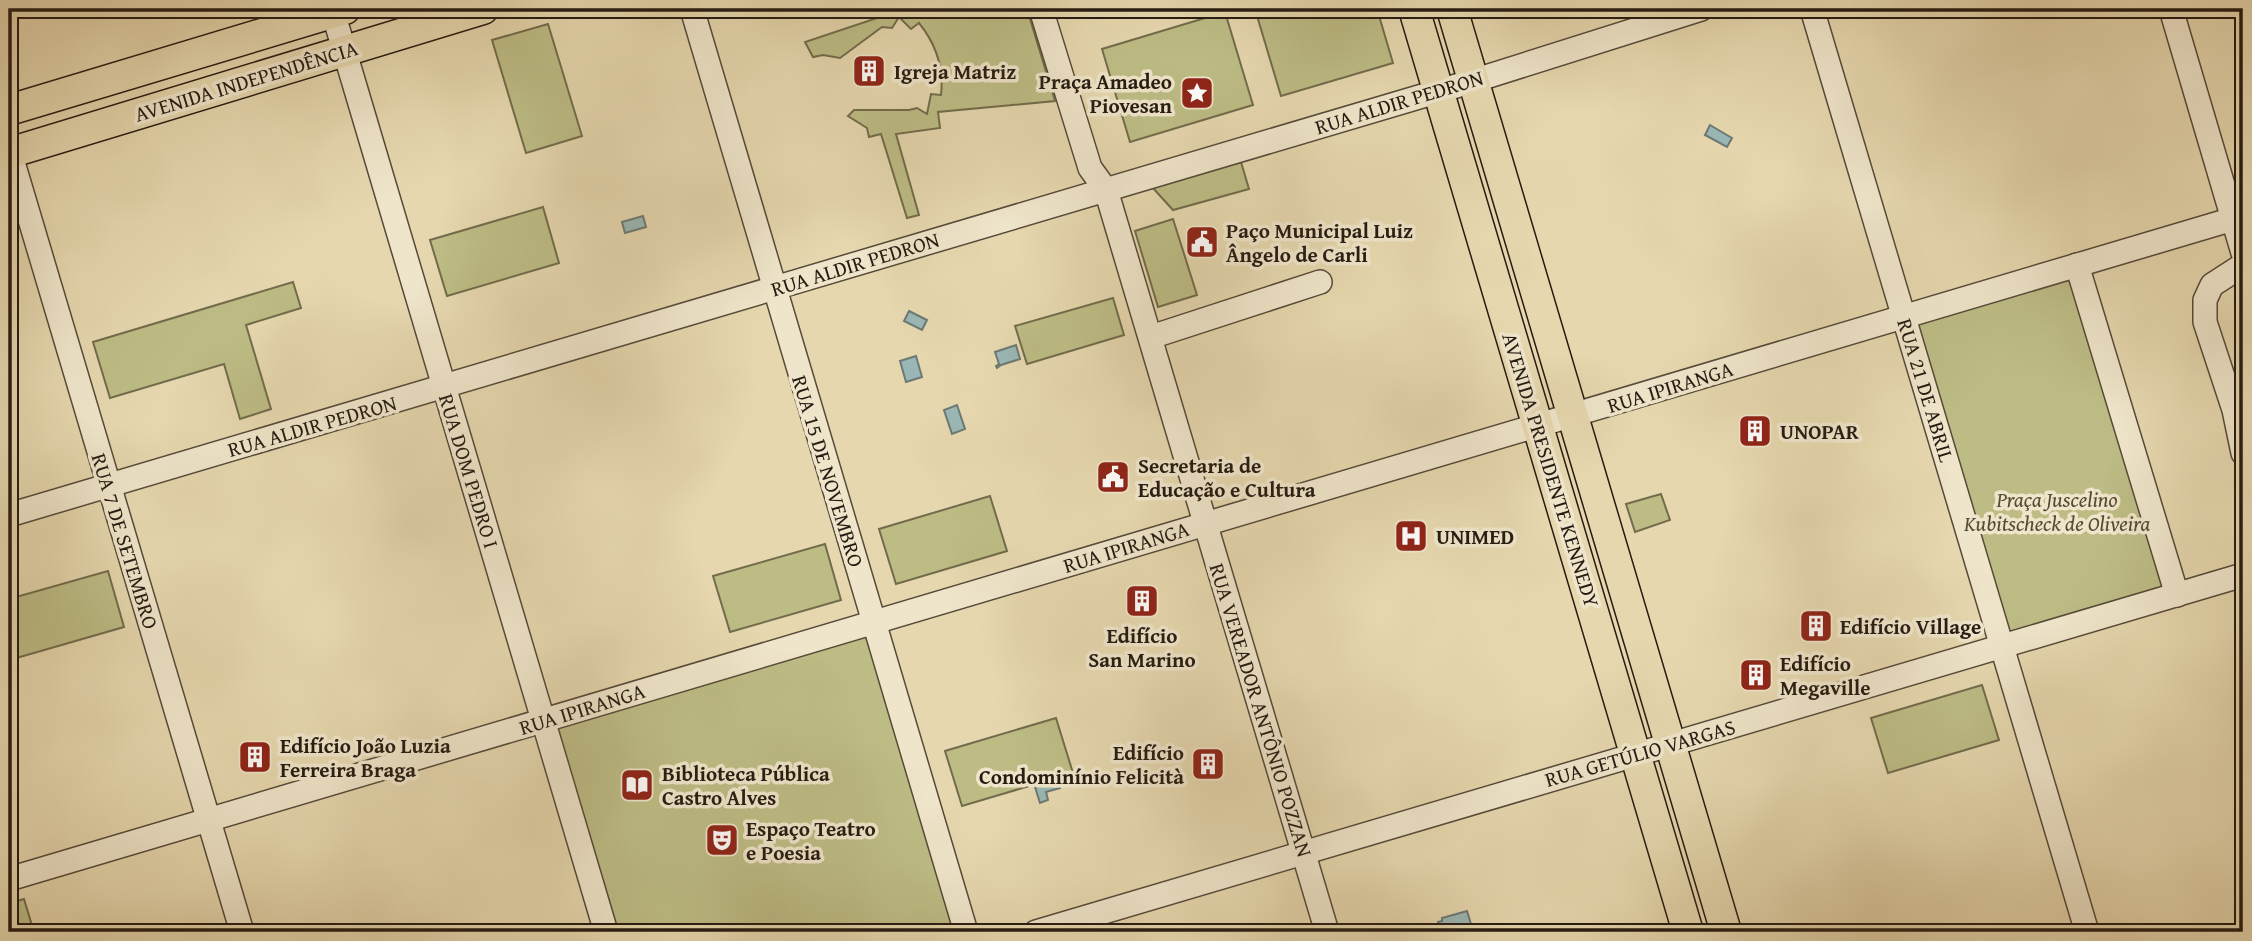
<svg xmlns="http://www.w3.org/2000/svg" width="2252" height="941" font-family="'Gentium Book Plus',serif">
<rect width="100%" height="100%" fill="#e6d7ae"/>
<filter id="stains"><feTurbulence type="fractalNoise" baseFrequency=".00286" numOctaves="4"/><feColorMatrix values="0 0 0 0 .2 0 0 0 0 .09 0 0 0 0 .02 0 0 0 .5 -.17"/></filter>
<radialGradient id="worn" r=".72"><stop offset=".6" stop-color="#630" stop-opacity="0"/><stop offset="1" stop-color="#630" stop-opacity=".3"/></radialGradient>
<g fill="#bdbc85" stroke="#726c4c" stroke-width="2">
<path d="M904,9H1027L1055,101L938,112L940,128L896,134L919,215L907,218L881,134L869,137L867,128L848,116L854,110H909L917,108L927,114L931,94L941,95C944,68 936,44 919,23L911,29L899,17L892,28L882,27L840,58L823,55L813,57L805,42Z"/>
<path d="M1255,9H1377L1393,63L1281,96Z"/>
<path d="M1225,12L1253,105L1130,142L1102,49Z"/>
<path d="M548,24L582,136L526,153L492,40Z"/>
<path d="M1241,162L1249,189L1173,210L1152,187Z"/>
<path d="M543,207L559,263L447,296L430,240Z"/>
<path d="M1173,219L1197,295L1158,307L1135,231Z"/>
<path d="M2077,265L2177,595L2002,646L1904,317Z"/>
<path d="M293,282L301,308L246,325L271,409L240,419L224,364L110,398L93,342Z"/>
<path d="M1113,298L1124,335L1027,364L1015,326Z"/>
<path d="M1661,494L1670,520L1635,532L1626,504Z"/>
<path d="M990,496L1007,551L896,584L879,529Z"/>
<path d="M825,544L841,600L730,632L713,576Z"/>
<path d="M108,571L124,627L13,659L9,645V599Z"/>
<path d="M873,622L966,932H606L543,720Z"/>
<path d="M1982,685L1999,740L1888,773L1871,718Z"/>
<path d="M1056,718L1073,773L962,806L945,751Z"/>
<path d="M24,899L34,932H9V903Z"/>
</g>
<g fill="#9ab7b5" stroke="#6c7974" stroke-width="2">
<path d="M1710,125L1732,138L1727,147L1705,135Z"/>
<path d="M643,216L646,227L625,233L622,222Z"/>
<path d="M909,311L927,320L922,330L904,321Z"/>
<path d="M1016,345L1020,359L1001,365L997,368L996,366L999,364L995,352Z"/>
<path d="M916,356L922,377L906,382L900,361Z"/>
<path d="M957,405L965,429L952,434L944,410Z"/>
<path d="M1058,780L1060,788L1046,792L1048,800L1040,803L1035,787Z"/>
<path d="M1467,911L1471,924L1445,931L1444,928L1440,929L1438,922L1442,921V918Z"/>
</g>
<g fill="none" stroke-linecap="round" stroke-linejoin="round">
<defs>
<g id="minor">
<path d="M332,9L606,932"/>
<path d="M692,9L966,932"/>
<path d="M1041,9L1090,168L1106,190L1327,932"/>
<path d="M1812,9L2087,932"/>
<path d="M2171,9L2243,253"/>
<path d="M9,149L242,932"/>
<path d="M2077,265L2177,595"/>
<path d="M2243,265L2212,285L2205,300V322L2234,410L2243,453"/>
<path d="M1151,337L1320,282"/>
<path d="M9,515L1473,81L1701,9"/>
<path d="M9,879L2243,216"/>
<path d="M1036,932L2243,575"/>
</g>
<g id="major">
<path d="M1414,9L1688,932"/>
<path d="M1452,9L1726,932"/>
<path d="M9,110L345,9"/>
<path d="M9,153L483,9"/>
</g>
</defs>
<use href="#minor" stroke="#564a39" stroke-width="26"/>
<use href="#major" stroke="#261b12" stroke-width="33"/>
<use href="#minor" stroke="#efe5ca" stroke-width="23"/>
<use href="#major" stroke="#e6d7ae" stroke-width="30"/>
</g>
<defs>
<symbol id="building-square" viewBox="-11 -11 22 22"><rect x="-9" y="-9" width="18" height="18" rx="4" fill="#8f2418" stroke="#efe5ca"/><path d="M-4-6H4V6H1V3H-1V6H-4ZM-2.5-4.3h1.7v1.8h-1.7ZM.8-4.3h1.7v1.8H.8ZM-2.5-1h1.7V.8h-1.7ZM.8-1h1.7V.8H.8Z" fill="#fff"/></symbol>
<symbol id="sight-square" viewBox="-11 -11 22 22"><rect x="-9" y="-9" width="18" height="18" rx="4" fill="#8f2418" stroke="#efe5ca"/><path d="M0-6L1.8-2.2L6-1.7L2.9 1.2L3.7 5.4L0 3.3L-3.7 5.4L-2.9 1.2L-6-1.7L-1.8-2.2Z" fill="#fff"/></symbol>
<symbol id="civic-square" viewBox="-11 -11 22 22"><rect x="-9" y="-9" width="18" height="18" rx="4" fill="#8f2418" stroke="#efe5ca"/><path d="M-.6-6.5H3V-4.5H.6V-3L4-1V1h2V6H-6V1h2V-1L-.6-3ZM-1.2 2.5V6h2.4V2.5Z" fill="#fff"/></symbol>
<symbol id="hospital-square" viewBox="-11 -11 22 22"><rect x="-9" y="-9" width="18" height="18" rx="4" fill="#8f2418" stroke="#efe5ca"/><path d="M-5-5h3v3.5h4V-5h3V5h-3V1.5h-4V5h-3Z" fill="#fff"/></symbol>
<symbol id="library-square" viewBox="-11 -11 22 22"><rect x="-9" y="-9" width="18" height="18" rx="4" fill="#8f2418" stroke="#efe5ca"/><path d="M-6-4Q-3-5.5-.7-3.5V5Q-3 3-6 4ZM6-4Q3-5.5 .7-3.5V5Q3 3 6 4Z" fill="#fff"/></symbol>
<symbol id="theatre-square" viewBox="-11 -11 22 22"><rect x="-9" y="-9" width="18" height="18" rx="4" fill="#8f2418" stroke="#efe5ca"/><path d="M-5-5.5Q0-4 5-5.5V0Q5 5 0 6Q-5 5-5 0ZM-3.3-2.5H-1v1.5H-3.3ZM1-2.5H3.3v1.5H1ZM-2.8 1Q0 5.5 2.8 1Z" fill="#fff"/></symbol>
</defs>
<g fill-rule="evenodd">
<use href="#building-square" x="850" y="52" width="38" height="38"/>
<use href="#sight-square" x="1178" y="74" width="38" height="38"/>
<use href="#civic-square" x="1183" y="223" width="38" height="38"/>
<use href="#building-square" x="1736" y="412" width="38" height="38"/>
<use href="#civic-square" x="1094" y="458" width="38" height="38"/>
<use href="#hospital-square" x="1392" y="517" width="38" height="38"/>
<use href="#building-square" x="1123" y="582" width="38" height="38"/>
<use href="#building-square" x="1797" y="607" width="38" height="38"/>
<use href="#building-square" x="1737" y="656" width="38" height="38"/>
<use href="#building-square" x="236" y="738" width="38" height="38"/>
<use href="#building-square" x="1189" y="745" width="38" height="38"/>
<use href="#library-square" x="618" y="766" width="38" height="38"/>
<use href="#theatre-square" x="703" y="821" width="38" height="38"/>
</g>
<g text-anchor="middle" dominant-baseline="central" stroke-width="7" stroke-linejoin="round" paint-order="stroke">
<g font-size="21" font-weight="bold" fill="#261b12" stroke="#efe5ca" text-anchor="start">
<text x="894" y="71">Igreja Matriz</text>
<text x="1172" y="81" text-anchor="end">Praça Amadeo<tspan x="1172" dy="24">Piovesan</tspan></text>
<text x="1226" y="230">Paço Municipal Luiz<tspan x="1226" dy="24">Ângelo de Carli</tspan></text>
<text x="1780" y="431">UNOPAR</text>
<text x="1138" y="465">Secretaria de<tspan x="1138" dy="24">Educação e Cultura</tspan></text>
<text x="1436" y="536">UNIMED</text>
<text x="1840" y="626">Edifício Village</text>
<text x="1142" y="635" text-anchor="middle">Edifício<tspan x="1142" dy="24">San Marino</tspan></text>
<text x="1780" y="663">Edifício<tspan x="1780" dy="24">Megaville</tspan></text>
<text x="280" y="745">Edifício João Luzia<tspan x="280" dy="24">Ferreira Braga</tspan></text>
<text x="1184" y="752" text-anchor="end">Edifício<tspan x="1184" dy="24">Condominínio Felicità</tspan></text>
<text x="662" y="773">Biblioteca Pública<tspan x="662" dy="24">Castro Alves</tspan></text>
<text x="746" y="828">Espaço Teatro<tspan x="746" dy="24">e Poesia</tspan></text>
</g>
<g font-size="21" fill="#261b12" stroke="#efe5ca">
<text transform="translate(246 81) rotate(-17)">AVENIDA INDEPENDÊNCIA</text>
<text transform="translate(1399 102) rotate(-17)">RUA ALDIR PEDRON</text>
<text transform="translate(855 264) rotate(-17)">RUA ALDIR PEDRON</text>
<text transform="translate(1670 387) rotate(-17)">RUA IPIRANGA</text>
<text transform="translate(1926 390) rotate(73)">RUA 21 DE ABRIL</text>
<text transform="translate(312 426) rotate(-16)">RUA ALDIR PEDRON</text>
<text transform="translate(1551 470) rotate(73)">AVENIDA PRESIDENTE KENNEDY</text>
<text transform="translate(469 471) rotate(73)">RUA DOM PEDRO I</text>
<text transform="translate(828 471) rotate(73)">RUA 15 DE NOVEMBRO</text>
<text transform="translate(125 541) rotate(73)">RUA 7 DE SETEMBRO</text>
<text transform="translate(1126 547) rotate(-17)">RUA IPIRANGA</text>
<text transform="translate(582 709) rotate(-17)">RUA IPIRANGA</text>
<text transform="translate(1261 710) rotate(73)">RUA VEREADOR ANTÔNIO POZZAN</text>
<text transform="translate(1640 753) rotate(-16)">RUA GETÚLIO VARGAS</text>
</g>
<g font-size="21" font-style="italic" fill="#534b34" stroke="#efe5ca">
<text x="2057" y="499">Praça Juscelino<tspan x="2057" dy="24">Kubitscheck de Oliveira</tspan></text>
</g>
</g>
<rect width="2252" height="941" fill="none" stroke="#e6d7ae" stroke-width="35"/>
<rect x="10" y="10" width="2231" height="920" fill="none" stroke="#261b12" stroke-width="3.5"/>
<rect x="18" y="18" width="2217" height="906" fill="none" stroke="#261b12" stroke-width="2"/>
<rect width="100%" height="100%" filter="url(#stains)"/>
<rect width="100%" height="100%" fill="url(#worn)"/>
</svg>
